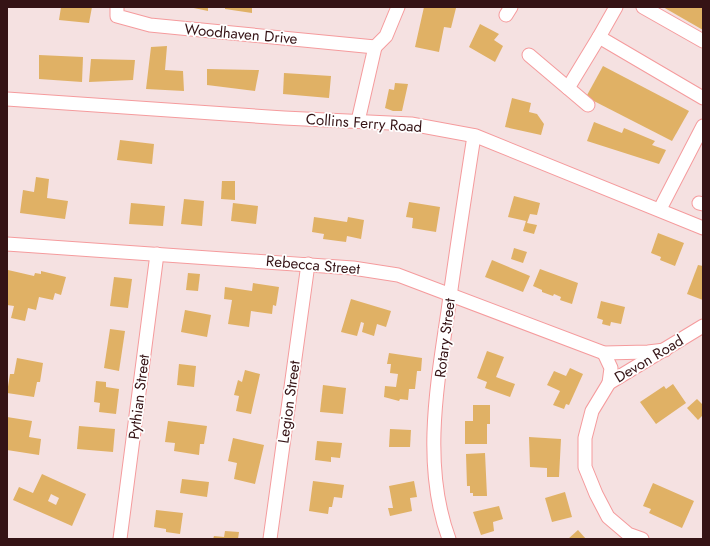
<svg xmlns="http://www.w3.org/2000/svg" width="710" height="546" font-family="Jost,sans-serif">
<rect width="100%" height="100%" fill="#f5e1e1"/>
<g fill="#e0b165" fill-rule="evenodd">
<path d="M61,7H92L89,23L59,20Z"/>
<path d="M189,7H208V11Z"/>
<path d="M225,7H252V13L225,9Z"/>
<path d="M424,7L456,8L451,28L444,27L439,52L415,47Z"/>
<path d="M663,7H703V30Z"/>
<path d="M480,24L499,34L494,40L503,46L495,62L469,47Z"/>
<path d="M167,46L165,70L183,71L184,91L146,89L151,47Z"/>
<path d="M39,55L83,57L82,82L39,79Z"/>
<path d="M91,59L135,60L133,80L89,82Z"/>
<path d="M603,66L689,111L672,141L586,97Z"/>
<path d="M207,69L259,70L255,91L207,85Z"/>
<path d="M284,73L331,76L329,98L283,94Z"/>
<path d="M395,83L408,84L402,111H393L385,108L389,89L394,90Z"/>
<path d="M512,98L531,103L529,112L537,114L544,124L541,135L505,127Z"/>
<path d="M594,122L622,133L624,128L655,141L652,145L666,150L659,164L587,141Z"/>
<path d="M120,140L154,144L152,164L117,160Z"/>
<path d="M36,177L49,179L47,198L68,201L65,219L20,213L23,190L34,192Z"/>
<path d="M222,181H235V200L221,199Z"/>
<path d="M514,196L540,203L537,215L530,214L527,223L537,225L534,234L523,231L526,221L508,217Z"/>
<path d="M184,199L204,201L202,226L181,224Z"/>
<path d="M409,202L440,207L436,232L412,228L413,218L406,217Z"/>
<path d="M131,203L165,206L163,226L129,224Z"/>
<path d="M233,203L258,206L256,224L231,221Z"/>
<path d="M314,217L347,222L348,217L364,220L361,239L347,236L346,242L323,239L324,234L312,232Z"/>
<path d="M658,233L684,243L675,266L660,260L661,257L651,253Z"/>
<path d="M514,248L527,252L523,263L511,259Z"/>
<path d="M492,260L530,276L523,292L485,277Z"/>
<path d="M698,265L703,266V300L687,294Z"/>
<path d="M540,269L578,283L572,304L560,300L561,297L554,294L553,296L542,292V290L533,286Z"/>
<path d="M8,270L34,276L35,273L41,274V271L66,277L61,295L55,293L53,300L39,297L36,310L28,308L25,321L11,318L14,306L7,305Z"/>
<path d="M188,273L200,274L198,291L186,290Z"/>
<path d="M114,277L132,279L128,308L110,306Z"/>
<path d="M253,283L279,287L276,306L273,305L272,314L251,311L249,327L228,324L232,300L224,299L225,287L252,291Z"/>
<path d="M351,299L391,311L386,327L377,324L374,336L362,332L364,323L361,322L357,336L341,332Z"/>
<path d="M601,301L625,307L621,324L611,322L610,326L602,324L603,320L597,318Z"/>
<path d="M185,310L211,315L207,337L181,332Z"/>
<path d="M110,329L125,331L119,371L104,368Z"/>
<path d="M487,351L504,357L496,377L515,384L510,397L485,388L487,382L477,378Z"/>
<path d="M389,353L422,358L421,371H417L415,389H409L408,400L400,399L399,401L384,397L385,386L396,387L398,374L390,373L391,364H387Z"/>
<path d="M17,358L43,363L40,382H37L34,397L7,393L10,374H14Z"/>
<path d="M179,364L196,366L194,387L177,385Z"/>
<path d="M570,368L583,374L569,405L566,404L564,409L553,405L560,391L547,385L554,371L566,376Z"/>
<path d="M245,370L260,374L251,414L236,411L239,396L234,395L238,380L242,382Z"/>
<path d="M96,381L106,382V387L119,389L116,414L99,412L100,403L94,402Z"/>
<path d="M673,384L686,403L656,424L640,402L664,386L666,389Z"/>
<path d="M323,385L346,388L343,414L320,412Z"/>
<path d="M697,399L703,405V415L698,420L687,408Z"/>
<path d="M473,405H490V424H487V444H465V421H473Z"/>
<path d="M7,417L32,421L29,437L41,439L39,455L7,450Z"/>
<path d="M168,421L207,426L204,444H200L199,455L174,451L175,443L165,442Z"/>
<path d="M79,426L115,429L113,452L77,449Z"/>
<path d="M390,429L411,430L410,447H389Z"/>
<path d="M529,437L561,439L559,477H547V468L530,467Z"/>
<path d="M233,438L264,445L255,484L234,479L237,463L228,461Z"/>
<path d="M317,441L342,443L340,458L331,457V462L315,460Z"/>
<path d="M485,453L487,496H473V493H470V486H467L466,454Z"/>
<path d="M42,474L86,494L72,526L13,500L19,487L33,493ZM51,494L59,498L56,505L48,501Z"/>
<path d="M182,479L209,482L207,497L180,493Z"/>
<path d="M313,481L344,485L342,498L334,497L332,507H329L328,514L309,511Z"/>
<path d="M414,481L417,497L410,498L412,511L390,516L388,508H393L389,486Z"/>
<path d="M653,483L694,501L682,528L649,513L651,509L643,506Z"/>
<path d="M565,492L572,517L552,522L545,498Z"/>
<path d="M499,506L503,519L493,522L494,531L481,535L473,512Z"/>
<path d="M156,510L183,513L180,534L166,532V529L154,527Z"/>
<path d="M578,530L586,539H568Z"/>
<path d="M225,531L239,532L238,539H213L214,536L224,537Z"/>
</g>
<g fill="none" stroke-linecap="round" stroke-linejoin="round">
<defs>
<g id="minor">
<path d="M117,7V16L150,25L375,47"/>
<path d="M616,7L599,37L703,98"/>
<path d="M643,7L703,41"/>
<path d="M506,15L511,7"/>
<path d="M529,55L588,105"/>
<path d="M568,88L599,37"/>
<path d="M7,99L284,118L411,124L476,136L703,228"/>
<path d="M358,121L375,47L386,36L398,7"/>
<path d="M699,203L703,204"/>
<path d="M660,209L703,126"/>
<path d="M7,244L353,268L398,275L604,353L648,352L665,350"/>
<path d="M604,353L611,368L609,383"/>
<path d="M120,539L157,254"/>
<path d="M270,539L308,264"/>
<path d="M449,539C422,466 437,385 448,311C456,252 465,194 474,136"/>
<path d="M642,539L628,534L608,517L596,494L585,467V438L592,411L609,383L703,326"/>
</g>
</defs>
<use href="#minor" stroke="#f59b9d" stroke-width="15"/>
<use href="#minor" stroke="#fff" stroke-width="13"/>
</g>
<g text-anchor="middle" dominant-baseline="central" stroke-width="3.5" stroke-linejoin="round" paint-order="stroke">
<g font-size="15" fill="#351315" stroke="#fff">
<text transform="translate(241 34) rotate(5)">Woodhaven Drive</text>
<text transform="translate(364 123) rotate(4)">Collins Ferry Road</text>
<text transform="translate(313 265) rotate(5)">Rebecca Street</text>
<text transform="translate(445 338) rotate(-83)">Rotary Street</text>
<text transform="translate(649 359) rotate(-31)">Devon Road</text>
<text transform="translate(139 397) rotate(-83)">Pythian Street</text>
<text transform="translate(289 402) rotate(-82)">Legion Street</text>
</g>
</g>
<rect width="710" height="546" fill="none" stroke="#351315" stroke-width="16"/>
</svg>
